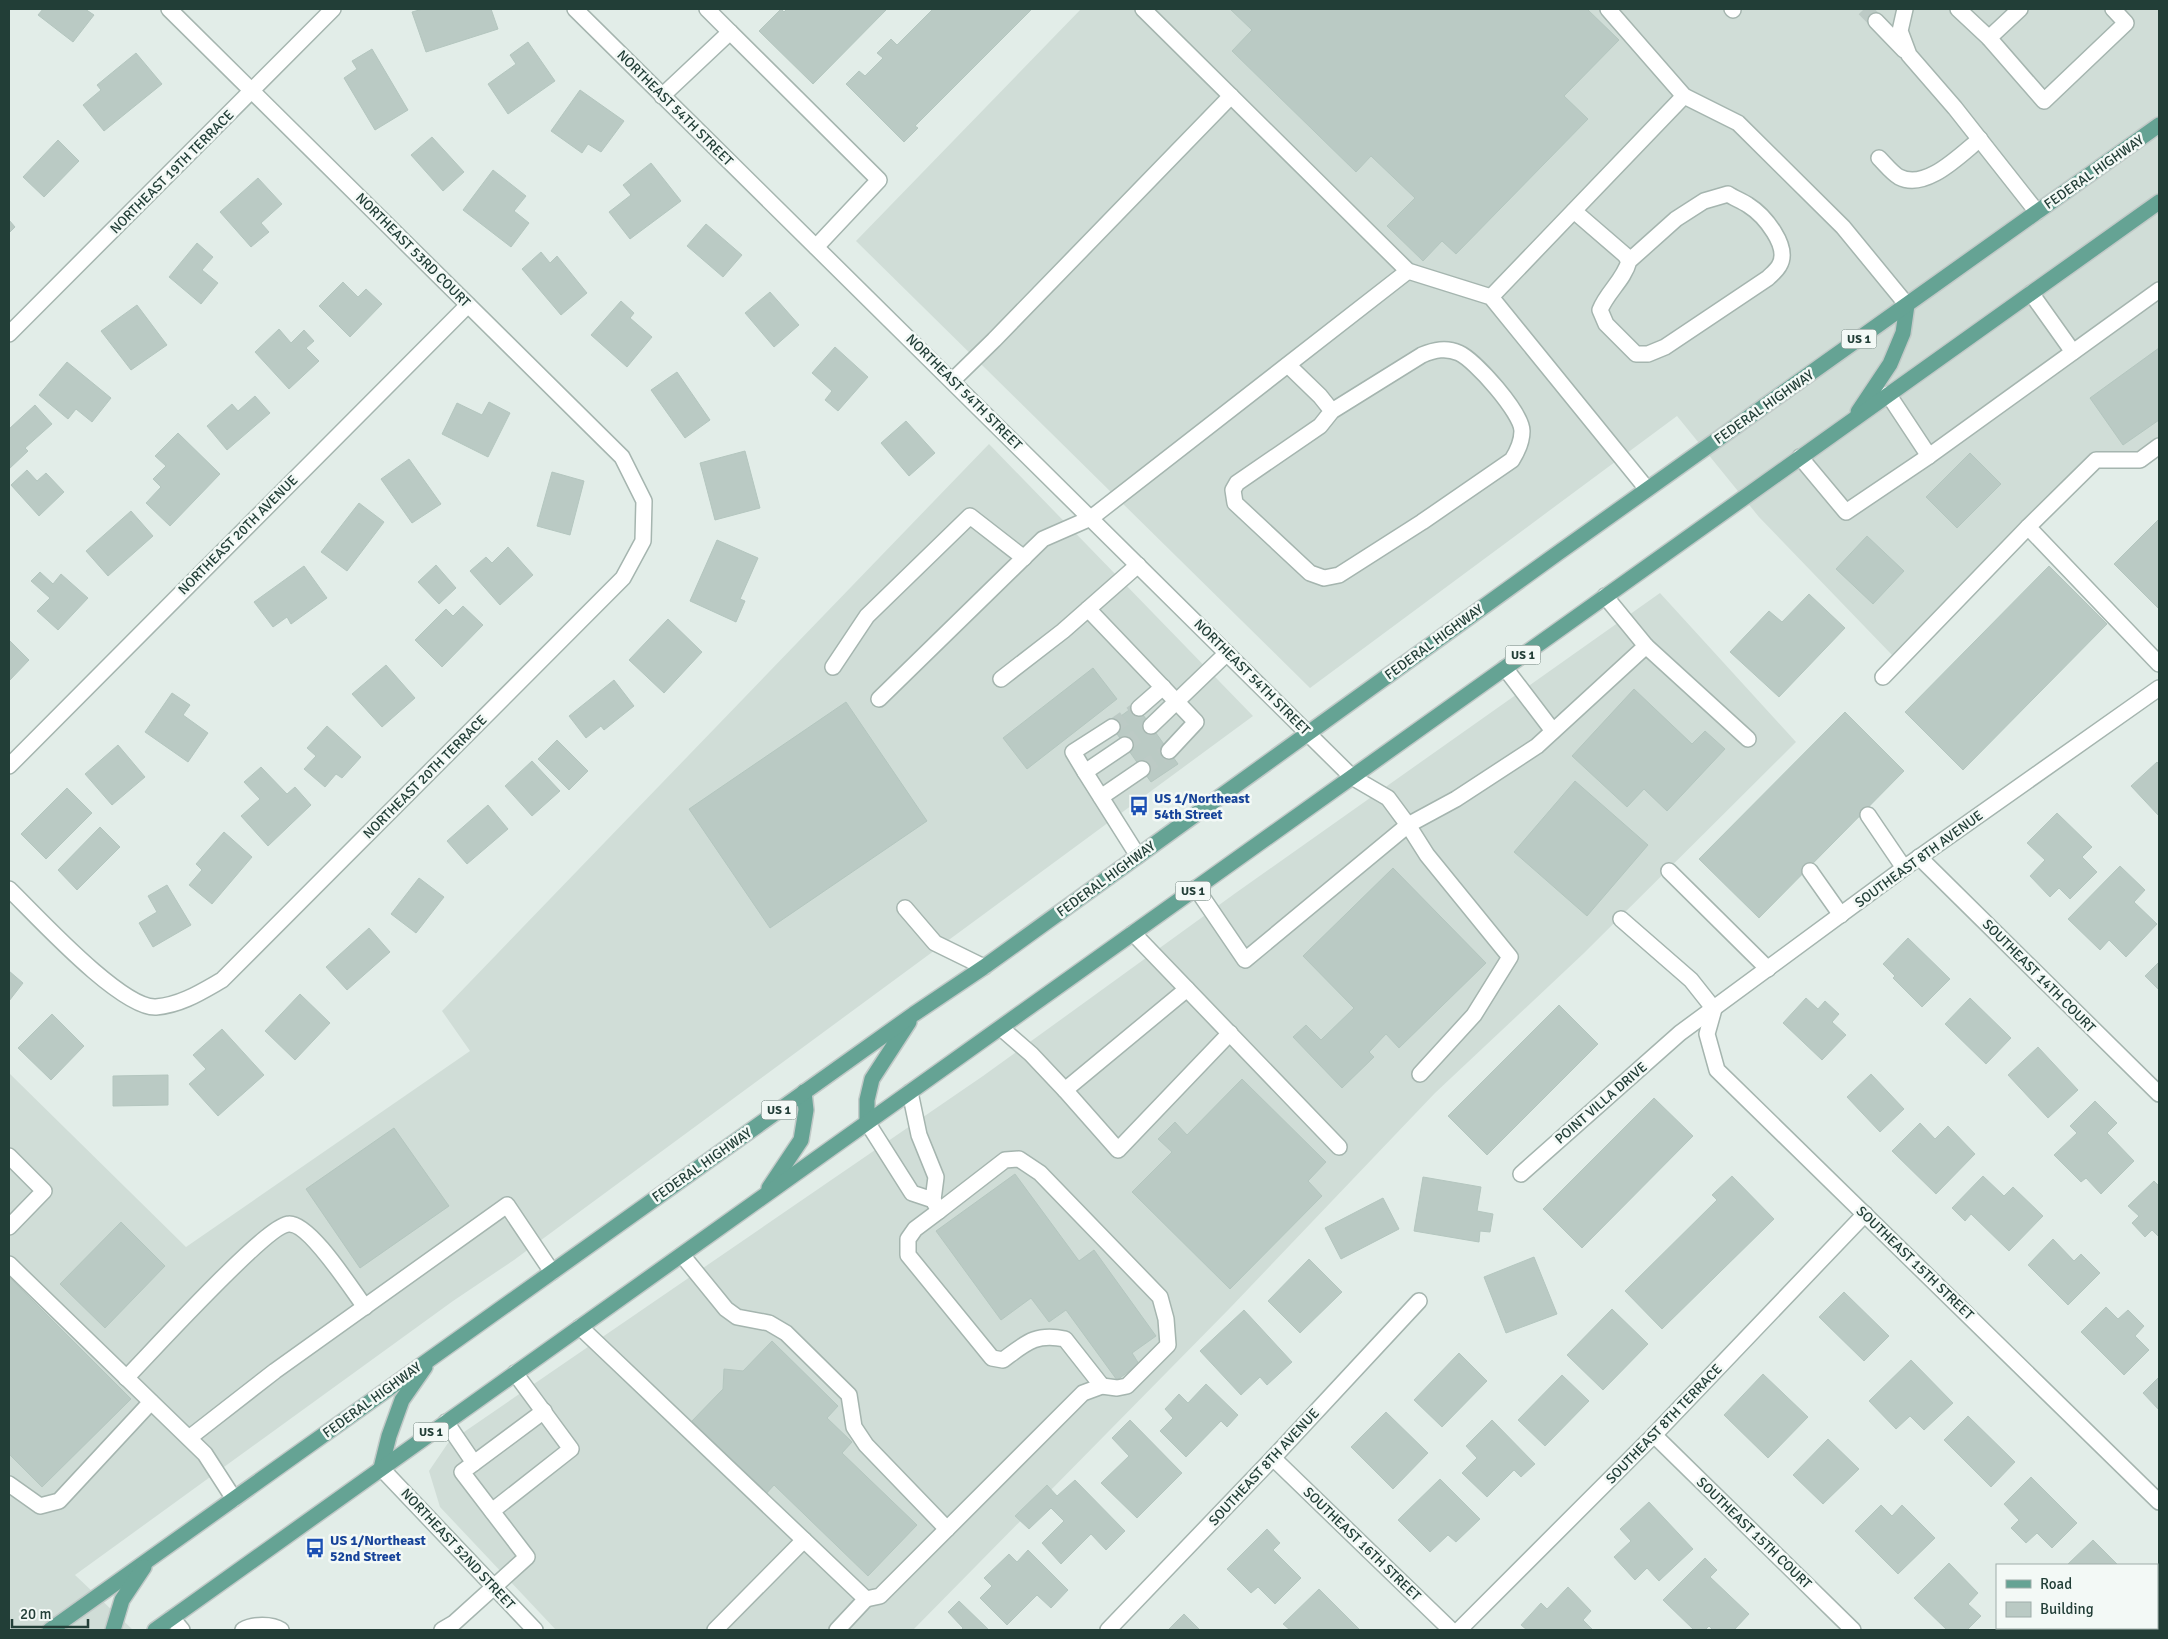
<svg xmlns="http://www.w3.org/2000/svg" width="2168" height="1639" font-family="Signika,sans-serif">
<rect width="100%" height="100%" fill="#e2ede8"/>
<g fill="#d0ddd7">
<path d="M1081,9H2159V439L2140,454L2089,455L1892,655L1759,517L1677,416L1310,688L856,241Z"/>
<path d="M989,444L1253,716L514,1260L453,1301L75,1575L133,1630H9V1073L186,1247L470,1051L442,1011Z"/>
<path d="M1660,593L1796,742L1583,954L1435,1093L1230,1308L913,1630H556L440,1507L429,1471L448,1443L983,1076L1237,892Z"/>
</g>
<g fill="#bacac4" stroke="#b4c6bf">
<path d="M43,9H85L94,15L73,42L38,15Z"/>
<path d="M423,9H491L498,29L426,52L412,12Z"/>
<path d="M781,9L784,12L787,9H887L813,84L759,31Z"/>
<path d="M933,9H1032L915,126L918,128L904,142L846,84L859,71L865,76L883,58L877,53L891,39L897,45Z"/>
<path d="M1230,9H1587L1619,40L1564,96L1588,119L1456,254L1442,241L1423,261L1387,226L1415,198L1371,156L1356,172L1232,51L1252,30Z"/>
<path d="M528,42L555,81L508,114L488,84L516,64L510,55Z"/>
<path d="M372,49L408,110L375,130L344,78L357,69L352,61Z"/>
<path d="M136,53L162,84L104,131L83,105L101,90L97,85Z"/>
<path d="M580,90L624,121L601,152L588,144L582,153L551,131Z"/>
<path d="M432,137L464,172L443,191L411,155Z"/>
<path d="M58,140L79,161L44,197L23,177Z"/>
<path d="M651,163L681,201L630,239L609,212L631,195L623,185Z"/>
<path d="M493,170L526,196L514,211L529,223L511,247L463,210Z"/>
<path d="M258,178L282,204L261,223L269,232L251,247L220,212Z"/>
<path d="M9,220L15,227L9,233Z"/>
<path d="M706,224L742,255L723,277L687,246Z"/>
<path d="M197,243L213,257L202,270L218,283L201,304L169,277Z"/>
<path d="M541,252L550,263L557,256L587,293L561,315L522,269Z"/>
<path d="M343,282L358,297L366,289L382,304L350,337L319,306Z"/>
<path d="M770,292L799,325L774,347L745,313Z"/>
<path d="M621,301L634,313L630,318L652,337L627,367L591,335Z"/>
<path d="M137,305L167,345L131,370L101,331Z"/>
<path d="M279,329L291,343L304,330L314,341L306,348L319,361L289,389L255,352Z"/>
<path d="M835,347L868,377L838,411L825,400L832,391L812,373Z"/>
<path d="M2159,348V420L2123,445L2090,398Z"/>
<path d="M67,362L111,398L92,422L76,409L68,419L39,395Z"/>
<path d="M677,372L710,420L685,438L651,390Z"/>
<path d="M255,396L270,413L227,450L207,426L232,404L238,411Z"/>
<path d="M489,402L510,413L488,457L442,434L457,403L482,415Z"/>
<path d="M35,405L52,424L25,448L28,451L9,469V429Z"/>
<path d="M906,421L935,453L909,476L881,443Z"/>
<path d="M178,433L220,474L170,526L146,503L161,487L153,479L166,466L155,456Z"/>
<path d="M745,451L760,508L715,520L700,463Z"/>
<path d="M1970,453L2001,484L1957,528L1926,497Z"/>
<path d="M409,459L441,504L412,523L381,479Z"/>
<path d="M27,470L37,481L46,473L64,492L39,516L11,485Z"/>
<path d="M552,472L584,481L570,535L537,526Z"/>
<path d="M359,503L384,522L347,571L321,552Z"/>
<path d="M131,511L153,536L108,576L86,551Z"/>
<path d="M2159,519V609L2114,564Z"/>
<path d="M1867,536L1904,571L1873,604L1836,569Z"/>
<path d="M717,540L758,558L740,599L745,601L736,622L690,601Z"/>
<path d="M508,547L533,575L500,605L470,571L486,557L492,563Z"/>
<path d="M436,565L456,588L439,604L418,582Z"/>
<path d="M304,566L327,598L291,624L287,617L273,627L254,602Z"/>
<path d="M2049,566L2107,624L1963,770L1905,712Z"/>
<path d="M40,572L53,584L61,574L88,598L58,630L37,611L50,598L31,581Z"/>
<path d="M1809,594L1845,628L1779,697L1730,652L1769,611L1782,622Z"/>
<path d="M463,606L483,625L442,667L415,640L446,609L453,616Z"/>
<path d="M668,619L702,652L664,693L629,660Z"/>
<path d="M9,640L29,660L9,681Z"/>
<path d="M386,665L415,698L382,727L352,694Z"/>
<path d="M1093,668L1117,699L1027,769L1003,738Z"/>
<path d="M614,680L634,706L604,730L601,726L586,738L569,716Z"/>
<path d="M1634,689L1692,744L1705,731L1725,749L1667,811L1644,789L1627,807L1572,756Z"/>
<path d="M172,693L190,705L183,715L208,733L188,762L145,732Z"/>
<path d="M846,702L927,821L770,928L689,809Z"/>
<path d="M1136,705L1178,764L1151,782L1110,724Z"/>
<path d="M1845,712L1904,771L1759,918L1699,859Z"/>
<path d="M327,726L361,757L342,778L336,774L325,787L304,769L316,756L307,748Z"/>
<path d="M557,740L588,771L569,790L538,759Z"/>
<path d="M118,745L145,777L112,805L85,774Z"/>
<path d="M532,761L560,791L532,816L505,786Z"/>
<path d="M2157,762L2159,764V816L2131,786Z"/>
<path d="M261,767L287,794L295,787L311,805L268,846L241,816L260,799L244,782Z"/>
<path d="M1575,781L1648,845L1587,916L1514,852Z"/>
<path d="M67,788L92,813L46,859L21,834Z"/>
<path d="M488,805L508,829L467,864L447,841Z"/>
<path d="M2057,813L2092,847L2082,857L2097,872L2070,899L2059,888L2050,897L2030,876L2045,860L2027,843Z"/>
<path d="M100,827L120,847L77,890L58,870Z"/>
<path d="M224,832L252,857L212,904L189,885L202,870L196,864Z"/>
<path d="M2120,866L2145,890L2134,902L2157,924L2126,957L2109,940L2100,950L2068,919Z"/>
<path d="M1393,868L1486,963L1399,1048L1386,1034L1369,1052L1374,1057L1342,1088L1293,1037L1306,1025L1321,1040L1354,1008L1303,956Z"/>
<path d="M419,878L444,897L416,933L391,914Z"/>
<path d="M167,885L191,925L153,947L139,923L157,912L148,896Z"/>
<path d="M369,928L390,952L347,990L326,967Z"/>
<path d="M1908,938L1950,979L1922,1007L1893,978L1895,976L1883,964Z"/>
<path d="M2159,962V990L2145,976Z"/>
<path d="M9,971L23,983L9,1001Z"/>
<path d="M300,994L330,1023L295,1060L265,1031Z"/>
<path d="M1806,998L1818,1009L1825,1001L1839,1014L1832,1022L1846,1035L1822,1060L1783,1023Z"/>
<path d="M1970,998L2011,1038L1986,1064L1945,1024Z"/>
<path d="M1559,1005L1598,1044L1487,1155L1448,1116Z"/>
<path d="M52,1014L84,1046L51,1080L18,1048Z"/>
<path d="M222,1029L264,1075L218,1116L189,1084L206,1069L193,1055Z"/>
<path d="M2038,1047L2078,1090L2048,1118L2008,1075Z"/>
<path d="M1871,1074L1904,1109L1880,1132L1847,1097Z"/>
<path d="M168,1075V1105L113,1106V1076Z"/>
<path d="M1242,1079L1326,1162L1308,1181L1322,1196L1230,1289L1132,1192L1172,1152L1158,1139L1175,1122L1187,1135Z"/>
<path d="M1654,1098L1693,1136L1582,1248L1543,1209Z"/>
<path d="M2095,1101L2117,1123L2107,1133L2134,1161L2101,1194L2086,1178L2081,1182L2054,1155L2077,1133L2070,1126Z"/>
<path d="M1920,1123L1935,1139L1948,1126L1975,1154L1936,1194L1892,1151Z"/>
<path d="M394,1128L449,1206L360,1268L306,1189Z"/>
<path d="M1015,1174L1079,1261L1094,1250L1156,1336L1132,1353L1139,1364L1117,1380L1066,1310L1049,1322L1031,1298L1001,1320L936,1231Z"/>
<path d="M1732,1176L1774,1219L1662,1329L1625,1291L1717,1200L1712,1195Z"/>
<path d="M1983,1176L2004,1196L2013,1187L2043,1216L2009,1251L1971,1214L1965,1221L1952,1208Z"/>
<path d="M1423,1177L1481,1187L1477,1211L1493,1214L1490,1232L1480,1231L1479,1242L1414,1231Z"/>
<path d="M2154,1181L2159,1186V1237L2152,1230L2145,1237L2132,1223L2139,1216L2128,1206Z"/>
<path d="M1383,1198L1399,1229L1341,1259L1325,1228Z"/>
<path d="M121,1222L165,1266L105,1328L60,1284Z"/>
<path d="M2053,1239L2074,1261L2081,1254L2100,1273L2068,1305L2028,1265Z"/>
<path d="M1534,1257L1557,1314L1506,1333L1484,1277Z"/>
<path d="M1309,1259L1342,1292L1300,1333L1268,1301Z"/>
<path d="M9,1277L131,1399L42,1487L9,1454Z"/>
<path d="M1844,1292L1889,1336L1864,1361L1819,1317Z"/>
<path d="M2106,1307L2118,1319L2128,1310L2144,1326L2135,1336L2149,1350L2124,1375L2081,1332Z"/>
<path d="M1612,1309L1648,1344L1603,1390L1567,1355Z"/>
<path d="M1244,1310L1292,1362L1267,1385L1260,1377L1241,1395L1200,1351Z"/>
<path d="M772,1341L838,1406L827,1418L852,1442L842,1453L917,1525L868,1576L774,1485L765,1495L691,1422L723,1389L724,1369L743,1371Z"/>
<path d="M1459,1353L1487,1381L1442,1427L1414,1400Z"/>
<path d="M1911,1360L1953,1403L1924,1430L1910,1416L1896,1429L1869,1401Z"/>
<path d="M1763,1374L1808,1417L1768,1458L1724,1415Z"/>
<path d="M1562,1375L1589,1401L1545,1446L1518,1420Z"/>
<path d="M2159,1377V1410L2143,1393Z"/>
<path d="M1206,1384L1238,1415L1227,1427L1221,1421L1186,1457L1160,1431L1173,1418L1165,1409L1179,1394L1188,1403Z"/>
<path d="M1386,1412L1428,1453L1393,1489L1351,1447Z"/>
<path d="M1968,1416L2015,1462L1991,1487L1944,1440Z"/>
<path d="M1130,1420L1182,1473L1137,1518L1101,1483L1129,1456L1112,1438Z"/>
<path d="M1492,1420L1535,1464L1521,1477L1514,1470L1487,1497L1462,1473L1477,1458L1466,1446Z"/>
<path d="M1828,1439L1859,1469L1823,1504L1793,1475Z"/>
<path d="M2031,1477L2077,1523L2052,1548L2037,1533L2026,1543L2011,1528L2019,1520L2004,1504Z"/>
<path d="M1440,1479L1480,1519L1456,1542L1448,1535L1430,1552L1398,1520Z"/>
<path d="M1075,1480L1125,1531L1106,1550L1091,1534L1061,1564L1042,1543L1064,1521L1051,1508L1029,1529L1015,1516L1047,1485L1057,1496Z"/>
<path d="M1649,1502L1693,1549L1659,1581L1647,1568L1635,1580L1614,1557L1631,1541L1620,1529Z"/>
<path d="M1881,1505L1892,1516L1902,1505L1935,1538L1898,1574L1855,1531Z"/>
<path d="M1267,1529L1280,1543L1273,1550L1301,1578L1275,1604L1258,1587L1251,1593L1227,1569Z"/>
<path d="M2093,1540L2118,1565H2067Z"/>
<path d="M1028,1550L1068,1590L1051,1608L1037,1595L1007,1625L980,1598L992,1586L984,1578L1009,1554L1017,1562Z"/>
<path d="M1705,1558L1717,1570L1710,1577L1749,1614L1734,1630H1713L1709,1626L1705,1630H1694L1663,1600Z"/>
<path d="M1949,1563L1978,1593L1968,1604L1981,1616L1967,1630H1947L1914,1598Z"/>
<path d="M1568,1587L1591,1611L1583,1620L1593,1630H1527L1521,1625L1541,1603L1547,1609Z"/>
<path d="M1319,1589L1360,1630H1290L1283,1624Z"/>
<path d="M959,1601L989,1630H961L963,1628L948,1612Z"/>
<path d="M2157,1601L2159,1604V1630H2136L2134,1628H2157Z"/>
<path d="M1184,1614L1200,1630H1168Z"/>
</g>
<g fill="none" stroke-linecap="round" stroke-linejoin="round">
<g stroke="#bccac5" stroke-width="15" stroke-dasharray="15 8" stroke-linecap="butt">
<path d="M1864,9L1876,21"/>
<path d="M1112,727L1139,708"/>
<path d="M1125,745L1151,726"/>
<path d="M1142,769L1169,751"/>
</g>
<defs>
<g id="minor">
<path d="M575,9L1352,777L1388,798L1408,825L1456,799L1537,746L1646,646L1605,596"/>
<path d="M707,9L730,32"/>
<path d="M1143,9L1408,271L1491,297L1647,489"/>
<path d="M1608,9L1684,96L1738,123L1843,227L1907,305"/>
<path d="M1732,9L1733,10"/>
<path d="M1905,9L1900,31L1909,55L1955,108L2037,212"/>
<path d="M1958,9L1989,38L2044,101L2126,23L2113,9"/>
<path d="M1876,21L1904,50"/>
<path d="M1989,38L2020,9"/>
<path d="M662,96L730,32L879,180L816,247"/>
<path d="M1879,158C1885,164 1892,173 1899,177C1926,191 1960,155 1980,139"/>
<path d="M1574,211L1625,255L1629,261C1624,280 1607,292 1600,310L1606,324L1636,354H1648L1665,347L1768,278C1772,274 1776,271 1779,266C1791,247 1764,215 1748,205C1742,201 1734,198 1728,194L1704,201L1676,219L1629,261"/>
<path d="M2031,293L2073,352"/>
<path d="M1491,297L1684,96"/>
<path d="M9,334L333,9"/>
<path d="M1288,365L1320,396L1332,411L1320,426L1237,483L1233,490L1235,503L1310,573L1324,578L1339,575L1422,522L1512,460C1517,452 1522,441 1522,431C1522,413 1475,360 1459,353C1446,347 1434,350 1422,355L1332,411"/>
<path d="M952,381L994,340L1231,96"/>
<path d="M1888,394L1929,456L2159,290"/>
<path d="M2159,446L2140,460H2096L2028,527L2159,664"/>
<path d="M1800,457L1846,512L1929,456"/>
<path d="M1088,609L1196,722L1169,751"/>
<path d="M1646,646L1748,739"/>
<path d="M833,667L867,616L970,516L1024,558"/>
<path d="M1505,668L1553,731"/>
<path d="M1883,677L2028,527"/>
<path d="M1001,679L1063,631L1138,565"/>
<path d="M879,699L1043,539L1091,518L1408,271"/>
<path d="M1139,708L1163,687"/>
<path d="M1151,726L1227,653"/>
<path d="M1125,745L1085,772L1138,856"/>
<path d="M9,766L468,305"/>
<path d="M1085,772L1073,752L1112,727"/>
<path d="M1101,797L1142,769"/>
<path d="M1868,815L1904,868"/>
<path d="M1919,857L2159,1094"/>
<path d="M1669,871L1768,969"/>
<path d="M1810,871L1841,915"/>
<path d="M1196,888L1245,960L1408,825L1427,855L1510,957L1474,1015L1420,1074"/>
<path d="M9,889C35,914 121,1009 156,1007C181,1005 201,992 222,980L623,578L643,541L644,501L622,457L169,9"/>
<path d="M905,908L935,943L984,967"/>
<path d="M1621,919L1691,980L1714,1009L1707,1034L1717,1070L2159,1502"/>
<path d="M1133,933L1339,1147"/>
<path d="M1001,1028L1031,1054L1065,1090L1187,989"/>
<path d="M1065,1090L1118,1150L1230,1033"/>
<path d="M867,1122L912,1193L933,1200L936,1177L919,1135L910,1092"/>
<path d="M9,1156L44,1191L9,1227"/>
<path d="M1521,1174L1680,1033L1904,868L2159,688"/>
<path d="M939,1211L915,1229L908,1239V1255L992,1358L1003,1360C1026,1343 1035,1333 1065,1339L1102,1386"/>
<path d="M682,1255L726,1309L737,1317L769,1323L786,1333L849,1395L854,1427L866,1445L947,1529"/>
<path d="M9,1264L205,1454L234,1499"/>
<path d="M580,1327L866,1599L880,1596L1083,1393L1102,1386L1117,1388L1127,1386L1168,1345L1166,1319L1160,1297L1040,1173L1019,1159L1005,1160L939,1211L933,1200"/>
<path d="M126,1378C149,1355 267,1224 289,1224C310,1223 352,1290 365,1307"/>
<path d="M446,1422L474,1463"/>
<path d="M1654,1435L1853,1630"/>
<path d="M189,1438L275,1371L507,1205L552,1272"/>
<path d="M1273,1458L1451,1630"/>
<path d="M381,1468L535,1630"/>
<path d="M9,1484L40,1506L59,1501L151,1402"/>
<path d="M492,1511L571,1449L515,1373"/>
<path d="M172,1618L182,1630"/>
<path d="M243,1630C253,1624 272,1624 281,1630"/>
<path d="M442,1630L454,1623L527,1557L462,1472L544,1411"/>
<path d="M715,1630L804,1540"/>
<path d="M837,1630L866,1599"/>
<path d="M1108,1630L1273,1458L1419,1301"/>
<path d="M1459,1630L1654,1435L1865,1214"/>
</g>
<g id="major">
<path d="M1858,412L1890,364L1903,333L1907,305"/>
<path d="M867,1122V1100L872,1079L909,1022"/>
<path d="M769,1188L801,1140L806,1110L804,1092"/>
<path d="M381,1468L389,1436L402,1400L425,1367"/>
<path d="M50,1630L914,1014L984,967L1558,553L2159,125"/>
<path d="M113,1630L122,1600L144,1567"/>
<path d="M155,1630L2159,202"/>
</g>
</defs>
<use href="#minor" stroke="#a5b5af" stroke-width="18"/>
<use href="#major" stroke="#c1c9c7" stroke-width="18"/>
<use href="#minor" stroke="#fff" stroke-width="15"/>
<use href="#major" stroke="#65a394" stroke-width="15"/>
</g>
<defs>
<symbol id="bus-bare" viewBox="-9 -9 18 18"><path d="M-5-6H5V4H4V6H2V4H-2V6H-4V4H-5ZM-3.5-4V0h7V-4ZM-3.5 1.2v1.5H-2V1.2ZM2 1.2v1.5H3.5V1.2Z" fill="#1a4fb4" stroke="#f3f9f6" stroke-width="2.5" paint-order="stroke"/></symbol>
</defs>
<g fill-rule="evenodd">
<use href="#bus-bare" x="1125" y="792" width="28" height="28"/>
<use href="#bus-bare" x="301" y="1534" width="28" height="28"/>
</g>
<g text-anchor="middle" dominant-baseline="central" stroke-width="5" stroke-linejoin="round" paint-order="stroke">
<g fill="#f3f9f6" stroke="#617670" stroke-width="1">
<rect x="1841.5" y="329.5" width="35" height="19" rx="4"/>
<rect x="1505.5" y="645.5" width="35" height="19" rx="4"/>
<rect x="1175.5" y="881.5" width="35" height="19" rx="4"/>
<rect x="761.5" y="1100.5" width="35" height="19" rx="4"/>
<rect x="413.5" y="1422.5" width="35" height="19" rx="4"/>
</g>
<g font-size="12" font-weight="bold" fill="#223e37">
<text x="1859" y="339">US 1</text>
<text x="1523" y="655">US 1</text>
<text x="1193" y="891">US 1</text>
<text x="779" y="1110">US 1</text>
<text x="431" y="1432">US 1</text>
</g>
<g font-size="14" fill="#223e37" stroke="#f3f9f6">
<text transform="translate(675 108) rotate(45)">NORTHEAST 54TH STREET</text>
<text transform="translate(172 172) rotate(-45)">NORTHEAST 19TH TERRACE</text>
<text transform="translate(2094 172) rotate(-35)">FEDERAL HIGHWAY</text>
<text transform="translate(413 250) rotate(45)">NORTHEAST 53RD COURT</text>
<text transform="translate(964 392) rotate(45)">NORTHEAST 54TH STREET</text>
<text transform="translate(1764 407) rotate(-35)">FEDERAL HIGHWAY</text>
<text transform="translate(238 535) rotate(-45)">NORTHEAST 20TH AVENUE</text>
<text transform="translate(1434 642) rotate(-36)">FEDERAL HIGHWAY</text>
<text transform="translate(1252 677) rotate(45)">NORTHEAST 54TH STREET</text>
<text transform="translate(425 777) rotate(-45)">NORTHEAST 20TH TERRACE</text>
<text transform="translate(1919 859) rotate(-36)">SOUTHEAST 8TH AVENUE</text>
<text transform="translate(1106 879) rotate(-36)">FEDERAL HIGHWAY</text>
<text transform="translate(2039 976) rotate(45)">SOUTHEAST 14TH COURT</text>
<text transform="translate(1601 1103) rotate(-41)">POINT VILLA DRIVE</text>
<text transform="translate(702 1165) rotate(-35)">FEDERAL HIGHWAY</text>
<text transform="translate(1915 1263) rotate(44)">SOUTHEAST 15TH STREET</text>
<text transform="translate(372 1400) rotate(-36)">FEDERAL HIGHWAY</text>
<text transform="translate(1664 1424) rotate(-46)">SOUTHEAST 8TH TERRACE</text>
<text transform="translate(1264 1467) rotate(-47)">SOUTHEAST 8TH AVENUE</text>
<text transform="translate(1754 1533) rotate(44)">SOUTHEAST 15TH COURT</text>
<text transform="translate(1362 1544) rotate(44)">SOUTHEAST 16TH STREET</text>
<text transform="translate(458 1549) rotate(47)">NORTHEAST 52ND STREET</text>
</g>
<g font-size="14" font-weight="bold" fill="#164399" stroke="#f3f9f6" text-anchor="start">
<text x="1154" y="798">US 1/Northeast<tspan x="1154" dy="16">54th Street</tspan></text>
<text x="330" y="1540">US 1/Northeast<tspan x="330" dy="16">52nd Street</tspan></text>
</g>
</g>
<rect width="2168" height="1639" fill="none" stroke="#223e37" stroke-width="20"/>
<rect x="1996" y="1564" width="162" height="65" fill="#f3f9f6" stroke="#9faeaa"/>
<rect x="2006" y="1580" width="25" height="8" fill="#65a394" stroke="#9faeaa"/>
<text x="2040" y="1589" font-size="15" fill="#223e37">Road</text>
<rect x="2006" y="1602" width="25" height="15" fill="#bacac4" stroke="#9faeaa"/>
<text x="2040" y="1614" font-size="15" fill="#223e37">Building</text>
<path d="M12 1619v8h76v-8" fill="none" stroke="#223e37" stroke-width="2.5"/>
<text x="20" y="1619" font-size="15" fill="#223e37" stroke="#f3f9f6" stroke-width="4" paint-order="stroke">20 m</text>
</svg>
